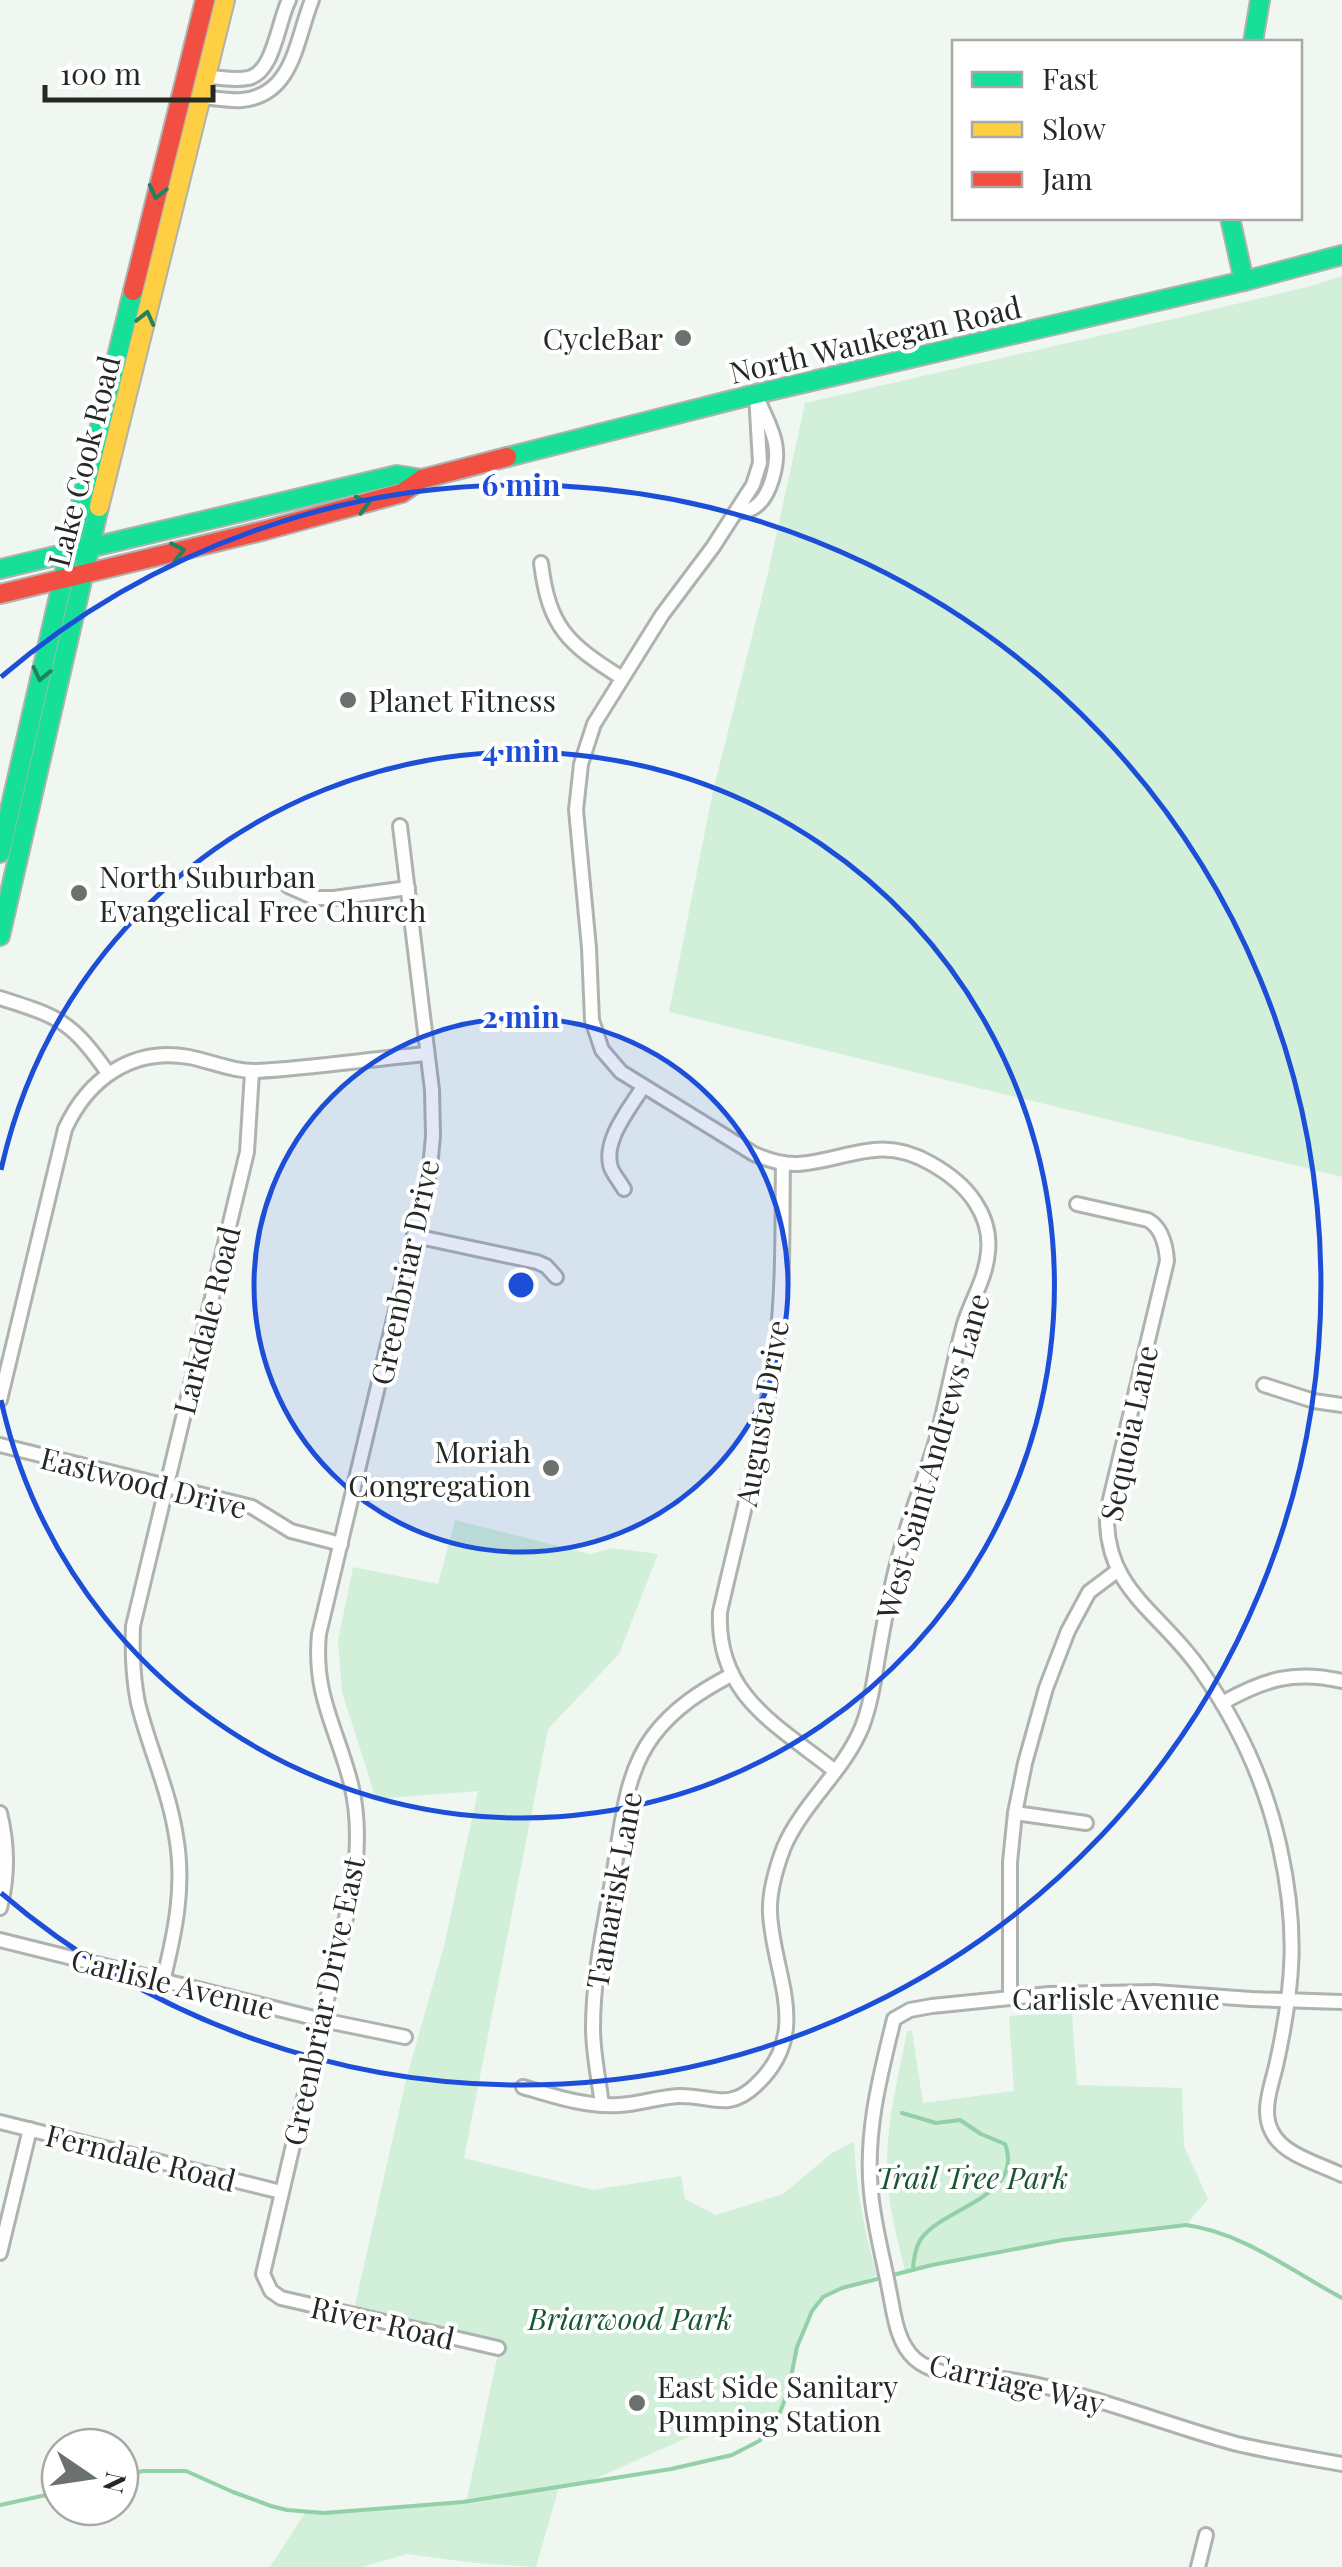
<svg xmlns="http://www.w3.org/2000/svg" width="1342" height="2567" font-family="'Playfair Display',serif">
<rect width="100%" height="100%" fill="#f0f7f1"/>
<g fill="#d1efd9">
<path d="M1342,276V1177L669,1012L713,791L768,573L805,403L1186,316L1311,286Z"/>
<path d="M455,1520L590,1554L612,1548L658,1554L619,1654L548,1729L464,2158L593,2190L681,2176L685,2199L716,2215L783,2194L832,2153L854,2142C856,2188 864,2231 877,2275L823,2297L812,2311L797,2347L788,2392L777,2420L745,2412L592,2480L559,2487L536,2567L475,2563L407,2554L361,2567H270L305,2513L463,2502L492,2497L467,2499L500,2344L354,2309L407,2076L444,1946L478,1791L376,1799L342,1692L338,1641L353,1567L438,1584Z"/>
<path d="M1072,2012L1077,2085L1182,2088L1184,2146L1208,2199L1186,2225L1062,2240L905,2271C897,2236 886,2200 887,2163C887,2119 899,2075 907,2031H912L923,2103L1014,2091L1009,2016Z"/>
</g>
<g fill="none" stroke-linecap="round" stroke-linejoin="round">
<g stroke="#93d0a7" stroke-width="4">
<path d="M902,2113L936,2123L960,2120L981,2134L1005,2144C1025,2197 943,2207 921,2239C916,2246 913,2261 913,2270"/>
<path d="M120,2476L143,2471H186L233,2492L271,2506L287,2510L324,2513L463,2502L671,2469L732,2455L759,2441L768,2432L777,2420L788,2392L797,2347L812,2311L823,2297L842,2288L932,2265L1062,2240L1186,2225C1242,2232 1293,2272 1342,2298"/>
<path d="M0,2505L60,2492"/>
</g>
<defs>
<g id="street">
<path d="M206,77C219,77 235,81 248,78C274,73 278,21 289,0"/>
<path d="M201,97C214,98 229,101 242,100C294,95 296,39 312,0"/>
<path d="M737,512C742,511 748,511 753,508C771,498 779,462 775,443C773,431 766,418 761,406"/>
<path d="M541,563C549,628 568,644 622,678"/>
<path d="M400,826L432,1090L433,1136L430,1168L319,1634C313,1695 337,1728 351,1784C360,1820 358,1856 352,1892L263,2274L271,2291L281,2298L498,2348"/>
<path d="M288,886L315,898H334L408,888"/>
<path d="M0,998C60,1017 71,1021 108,1073"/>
<path d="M783,1163C782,1224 784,1286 776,1348C764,1437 740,1524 720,1612C716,1695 777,1725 835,1771"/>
<path d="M624,1189C620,1182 614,1175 611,1168C602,1141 630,1108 643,1087"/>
<path d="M1077,1204L1148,1220C1162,1228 1166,1245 1167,1261L1107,1512C1104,1590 1160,1611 1200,1669C1238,1723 1266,1784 1280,1848C1298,1930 1294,1985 1276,2066C1271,2087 1261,2112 1272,2132C1283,2155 1320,2164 1342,2175"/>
<path d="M415,1236L537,1262L546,1266L556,1277"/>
<path d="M1264,1385L1314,1401L1342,1405"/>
<path d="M0,1400L65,1129C88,1079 132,1047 189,1057C210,1061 235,1072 257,1071C313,1068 370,1059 427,1054"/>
<path d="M0,1445L252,1507L291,1531L341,1544"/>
<path d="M1222,1703C1265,1679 1294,1670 1342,1681"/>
<path d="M0,1813C8,1845 8,1877 0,1908"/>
<path d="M1015,1813L1086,1823"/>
<path d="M0,1940L322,2020L405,2037"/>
<path d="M163,1981C175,1933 185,1886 176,1836C169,1790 149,1748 138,1703C133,1678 132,1652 133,1626L247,1152L252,1072"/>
<path d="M1010,1998V1862L1015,1813L1025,1763L1046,1688L1068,1631L1089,1592L1117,1571"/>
<path d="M1342,2002L1251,1999L1155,1992L1049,1994L932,2006L910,2010L894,2019C880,2076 865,2133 871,2192C874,2225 883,2257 889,2289C894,2313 896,2342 915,2359C938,2379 974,2374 1003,2379C1084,2390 1159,2423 1237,2444C1272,2452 1307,2458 1342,2464"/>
<path d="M523,2087C554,2096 585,2107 619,2105C639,2104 658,2097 679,2096C711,2095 728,2112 756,2085C813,2032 773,1976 770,1913C769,1891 776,1868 784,1847C803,1803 844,1771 862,1727C872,1701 875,1673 880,1646C886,1611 893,1576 903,1542C913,1506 928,1470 938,1434C947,1398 954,1360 964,1324C972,1299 986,1278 988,1252C990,1234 985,1217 975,1202C964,1185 948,1173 930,1163C879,1134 849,1160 798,1164C783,1165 768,1160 754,1154L621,1072L602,1050L592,1020L589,948L576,810L581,764L594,724L662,615L713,547L753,485L760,463L756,394"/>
<path d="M602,2105C599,2080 593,2054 593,2028C593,1976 604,1927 613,1876C622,1829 623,1776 653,1736C674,1708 701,1691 731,1675"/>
<path d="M0,2122L281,2192"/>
<path d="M0,2253L30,2129"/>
<path d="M1198,2567L1206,2535"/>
</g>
<g id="fast">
<path d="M1253,42L1260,0"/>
<path d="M1230,218L1244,281"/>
<path d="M507,457L756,394L1244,281L1342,255"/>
<path d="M0,569L397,475L422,479"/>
<path d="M0,853L69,553L133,291"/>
<path d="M0,936L99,507"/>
</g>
<path id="slow" d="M99,507L225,0"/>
<g id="jam">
<path d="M133,291L205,0"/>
<path d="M0,594L266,530L402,493L422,479L507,457"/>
</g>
</defs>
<use href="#street" stroke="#aeb3af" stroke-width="18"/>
<use href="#fast" stroke="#aeb3af" stroke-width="22"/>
<use href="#slow" stroke="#aeb3af" stroke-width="22"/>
<use href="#jam" stroke="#aeb3af" stroke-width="22"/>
<use href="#street" stroke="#fdfefd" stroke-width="12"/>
<use href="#fast" stroke="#16e098" stroke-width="18"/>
<use href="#slow" stroke="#ffcf43" stroke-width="18"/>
<use href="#jam" stroke="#f24e42" stroke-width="18"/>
</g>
<defs><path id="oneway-chevron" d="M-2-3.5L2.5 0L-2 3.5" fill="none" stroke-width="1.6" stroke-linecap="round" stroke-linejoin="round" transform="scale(2.5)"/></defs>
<g stroke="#1d845f">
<use href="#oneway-chevron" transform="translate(157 192) rotate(104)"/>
<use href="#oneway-chevron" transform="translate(146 318) rotate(-76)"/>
<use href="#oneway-chevron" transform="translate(363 504) rotate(-15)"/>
<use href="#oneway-chevron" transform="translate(178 551) rotate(-13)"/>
<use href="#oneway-chevron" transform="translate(41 674) rotate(103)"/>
</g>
<circle cx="521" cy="1285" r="267" fill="#1d4ed8" fill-opacity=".12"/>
<g fill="none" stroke="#1d4ed8" stroke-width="5">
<circle cx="521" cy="1285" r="267"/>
<path d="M1 1170A533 533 0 1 1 1 1400"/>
<path d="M1 677A800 800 0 1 1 1 1893"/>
</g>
<g fill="#6b716d" stroke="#fff" stroke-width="4">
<circle cx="683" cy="338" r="10"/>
<circle cx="348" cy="700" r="10"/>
<circle cx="79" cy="893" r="10"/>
<circle cx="551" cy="1468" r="10"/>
<circle cx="637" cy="2403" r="10"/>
</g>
<g text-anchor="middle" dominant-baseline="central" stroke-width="8" stroke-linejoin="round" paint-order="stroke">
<g font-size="30" fill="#242926" stroke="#fff" text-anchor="start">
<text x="663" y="338" text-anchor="end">CycleBar</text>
<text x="368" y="700">Planet Fitness</text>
<text x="99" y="876">North Suburban<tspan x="99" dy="34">Evangelical Free Church</tspan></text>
<text x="531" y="1451" text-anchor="end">Moriah<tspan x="531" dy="34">Congregation</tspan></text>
<text x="657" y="2386">East Side Sanitary<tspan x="657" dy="34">Pumping Station</tspan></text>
</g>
<g font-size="30" fill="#242926" stroke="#fff">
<text transform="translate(875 339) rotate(-13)">North Waukegan Road</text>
<text transform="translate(83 461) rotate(-76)">Lake Cook Road</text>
<text transform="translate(404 1272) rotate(-78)">Greenbriar Drive</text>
<text transform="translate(206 1320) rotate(-76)">Larkdale Road</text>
<text transform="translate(761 1413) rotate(-80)">Augusta Drive</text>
<text transform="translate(1128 1433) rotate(-78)">Sequoia Lane</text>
<text transform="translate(932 1456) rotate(-74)">West Saint Andrews Lane</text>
<text transform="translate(144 1482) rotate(14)">Eastwood Drive</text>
<text transform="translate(613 1890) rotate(-80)">Tamarisk Lane</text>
<text transform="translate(173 1983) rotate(14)">Carlisle Avenue</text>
<text x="1116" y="1998">Carlisle Avenue</text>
<text transform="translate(323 2001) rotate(-78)">Greenbriar Drive East</text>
<text transform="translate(141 2157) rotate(14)">Ferndale Road</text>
<text transform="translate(383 2322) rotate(13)">River Road</text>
<text transform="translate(1017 2383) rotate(13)">Carriage Way</text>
</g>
<g font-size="30" font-style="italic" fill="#185631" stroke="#fff">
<text x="972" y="2177">Trail Tree Park</text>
<text x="630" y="2318">Briarwood Park</text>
</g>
</g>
<circle cx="521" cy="1285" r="15" fill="#1d4ed8" stroke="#fff" stroke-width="5"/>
<g font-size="30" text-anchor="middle" font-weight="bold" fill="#1d4ed8" stroke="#fff" stroke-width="8" stroke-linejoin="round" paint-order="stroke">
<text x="521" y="496">6 min</text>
<text x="521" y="762">4 min</text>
<text x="521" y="1028">2 min</text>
</g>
<rect x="952" y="40" width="350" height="180" fill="#ffffff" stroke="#a7a9a8" stroke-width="2.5"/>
<rect x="972" y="72" width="50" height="15" fill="#16e098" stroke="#a7a9a8" stroke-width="2.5"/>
<text x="1042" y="90" font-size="30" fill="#242926">Fast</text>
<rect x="972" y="122" width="50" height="15" fill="#ffcf43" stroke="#a7a9a8" stroke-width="2.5"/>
<text x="1042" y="140" font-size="30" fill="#242926">Slow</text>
<rect x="972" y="172" width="50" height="15" fill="#f24e42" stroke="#a7a9a8" stroke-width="2.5"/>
<text x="1042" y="190" font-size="30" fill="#242926">Jam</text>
<g transform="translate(90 2477) rotate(103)"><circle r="48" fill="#ffffff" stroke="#a7a9a8" stroke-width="2.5"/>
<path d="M0-8L18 38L0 25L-18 38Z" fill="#6b716d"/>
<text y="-15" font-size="28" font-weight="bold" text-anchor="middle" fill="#242926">N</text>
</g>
<path d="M45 85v15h168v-15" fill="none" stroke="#242926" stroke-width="5"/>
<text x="60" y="85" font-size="30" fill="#242926" stroke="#ffffff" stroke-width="8" paint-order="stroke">100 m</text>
</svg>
